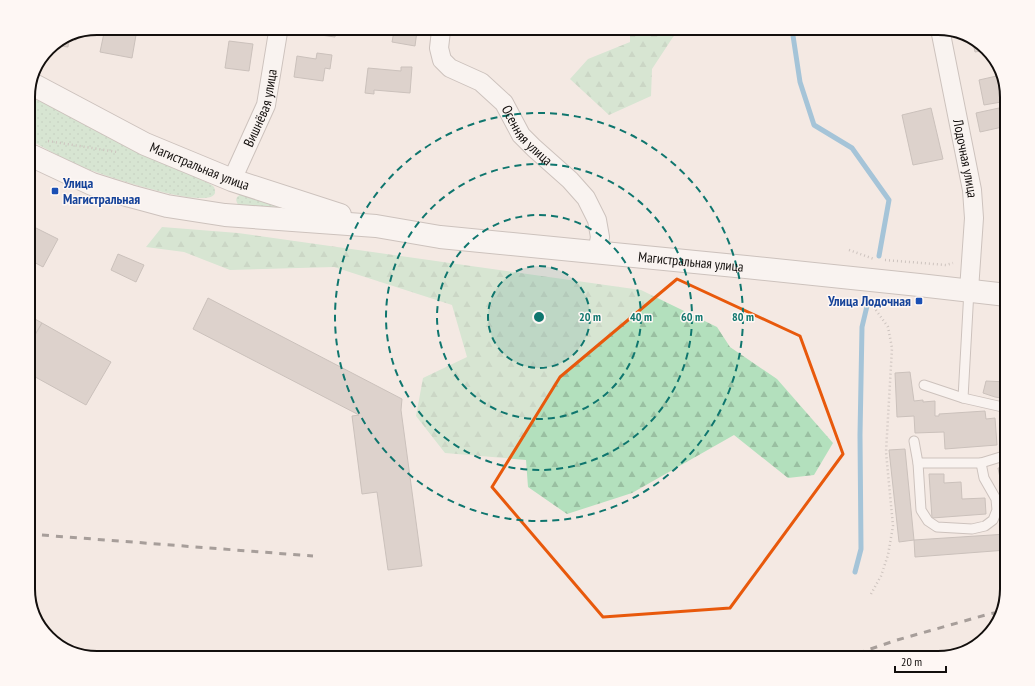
<svg xmlns="http://www.w3.org/2000/svg" width="1035" height="686" font-family="'PT Sans Narrow',sans-serif">
<defs>
<pattern id="green-dots" width="8" height="8" patternUnits="userSpaceOnUse"><rect width="8" height="8" fill="#b3e0bd"/><path d="M2 2h.1M6 6h.1" fill="none" stroke="#99bfa1" stroke-width="1.8" stroke-linecap="round"/></pattern>
<pattern id="forest-firs" width="22" height="20" patternUnits="userSpaceOnUse"><rect width="22" height="20" fill="#b3e0bd"/><path d="M5 1l3.5 6h-7zM16 11l3.5 6h-7z" fill="#99bfa1"/></pattern>
</defs>
<rect width="100%" height="100%" fill="#f4e9e3"/>
<g fill="url(#green-dots)">
<path d="M28,93L110,136L206,182C209,183 212,185 214,187C215,189 215,191 215,193C209,212 93,172 77,165C61,157 44,148 28,139Z"/>
<path d="M244,193L326,217L239,206C234,199 236,196 244,193Z"/>
</g>
<g fill="url(#forest-firs)">
<path d="M630,30H674L675,34L652,69L651,96L609,115L570,79L588,59L630,42Z"/>
<path d="M162,227L238,233L641,290L717,327L730,347L777,379L833,443L814,475L788,478L734,435L632,493L567,514L528,487L526,460L445,453L416,416L423,378L467,357L452,305L334,267L230,270L184,252L146,247Z"/>
</g>
<g fill="none" stroke-linecap="round" stroke-linejoin="round">
<g stroke="#4698c9" stroke-width="5">
<path d="M792,29L800,82L814,125L852,148L889,200L879,256"/>
<path d="M855,572L861,549L860,435L862,327L867,306"/>
</g>
</g>
<g fill="#c0b6b0" stroke="#99908a">
<path d="M394,31H417L415,46L392,42Z"/>
<path d="M299,32H336L335,37Z"/>
<path d="M71,33H77L76,40L69,39L68,47L53,45Z"/>
<path d="M104,33H126L136,35L132,58L100,52Z"/>
<path d="M972,38L976,39L986,50L975,52Z"/>
<path d="M229,41L253,44L249,71L225,68Z"/>
<path d="M317,53L332,55L330,69L325,68L323,81L294,77L297,56L316,59Z"/>
<path d="M401,67H412L410,93L374,90V94L365,93L368,68L401,71Z"/>
<path d="M1001,75L1007,101L984,105L979,80Z"/>
<path d="M931,108L943,159L913,165L902,115Z"/>
<path d="M999,108L1000,114L1007,113V126L980,132L976,113Z"/>
<path d="M28,224L58,239L43,267L28,259Z"/>
<path d="M118,254L144,265L136,282L111,270Z"/>
<path d="M208,298L402,399L401,410L422,566L388,570L377,492L362,494L352,416L359,415L193,329Z"/>
<path d="M28,315L42,323L28,347Z"/>
<path d="M42,323L111,362L86,405L28,373V347Z"/>
<path d="M910,372L914,401L923,400V402L935,401V416H939V414L985,411L986,419L995,418L997,445L945,449L944,432L915,433L914,416L897,417L895,373Z"/>
<path d="M986,381L1007,382V399L995,397L983,393Z"/>
<path d="M905,449L914,540L899,542L889,450Z"/>
<path d="M1007,466V482L1001,483L998,468Z"/>
<path d="M929,474H944V483L961,482L962,499L985,498L986,514L932,518Z"/>
<path d="M1007,534V550L915,557L914,540Z"/>
</g>
<g fill="none" stroke-linecap="round" stroke-linejoin="round">
<defs>
<g id="service">
<path d="M924,385L963,398L1007,408"/>
<path d="M963,398L969,290"/>
<path d="M914,441L918,463L921,510L928,521L937,527L972,529L985,526L993,520L997,510L996,499L984,478L981,463"/>
<path d="M918,463H981L1007,455"/>
</g>
<g id="minor">
<path id="s1" d="M940,29L972,190L974,218L969,290"/>
<path id="s2" d="M441,31L439,48L442,60L450,68L481,82L504,103L521,135L534,148L570,180L586,198L597,220L600,237L597,253"/>
<path id="s3" d="M232,180L266,105L278,32"/>
</g>
<g id="secondary">
<path id="s4" d="M32,84L145,144L232,180L340,215"/>
<path id="s5" d="M28,154L92,184L130,196L167,206L225,215L376,226L440,237L746,267L919,285L1007,295"/>
</g>
</defs>
<use href="#service" stroke="#9d938e" stroke-width="11"/>
<use href="#minor" stroke="#9d938e" stroke-width="20"/>
<use href="#secondary" stroke="#9d938e" stroke-width="24"/>
<g stroke="#9e9691" stroke-width="2.5" stroke-dasharray="1 3" stroke-linecap="butt">
<path d="M48,141L117,152"/>
<path d="M849,250L874,259"/>
<path d="M885,260L946,265L953,263"/>
<path d="M871,594L881,576L888,555L893,526L886,452L892,348L888,327L871,303"/>
</g>
<use href="#service" stroke="#fff" stroke-width="9"/>
<use href="#minor" stroke="#fff" stroke-width="18"/>
<use href="#secondary" stroke="#fff" stroke-width="22"/>
<g stroke="#494441" stroke-width="3" stroke-dasharray="7 7" stroke-linecap="butt">
<path d="M28,534L313,556"/>
<path d="M844,658L897,640L989,614L1000,612"/>
</g>
</g>
<path d="M0 0H1035V686H0ZM677,279L800,336L843,454L730,608L603,617L492,487L560,377Z" fill="#f4e9e3" fill-opacity=".55" fill-rule="evenodd"/>
<path fill="none" stroke="#e8590c" stroke-width="3" stroke-linejoin="round" d="M677,279L800,336L843,454L730,608L603,617L492,487L560,377Z"/>
<circle cx="539" cy="317" r="51" fill="#0f766e" fill-opacity=".12"/>
<g fill="none" stroke="#0f766e" stroke-width="2" stroke-dasharray="7 5">
<circle cx="539" cy="317" r="51"/>
<circle cx="539" cy="317" r="102"/>
<circle cx="539" cy="317" r="153"/>
<circle cx="539" cy="317" r="204"/>
</g>
<g fill="#1a4fb4" stroke="#fef7f4" stroke-width="1.5">
<rect x="51" y="187" width="8" height="8" rx="2"/>
<rect x="915" y="297" width="8" height="8" rx="2"/>
</g>
<g text-anchor="middle" dominant-baseline="central" stroke-width="3" stroke-linejoin="round" paint-order="stroke">
<g font-size="14" fill="#130f0d" stroke="#fef7f4">
<text stroke="none"><textPath href="#s3" startOffset="78">Вишнёвая улица</textPath></text>
<text stroke="none"><textPath href="#s2" startOffset="146">Осенняя улица</textPath></text>
<text stroke="none"><textPath href="#s1" startOffset="132">Лодочная улица</textPath></text>
<text stroke="none"><textPath href="#s4" startOffset="187">Магистральная улица</textPath></text>
<text stroke="none"><textPath href="#s5" startOffset="676">Магистральная улица</textPath></text>
</g>
<g font-size="14" font-weight="bold" fill="#164399" stroke="#fef7f4" text-anchor="start">
<text x="63" y="183">Улица<tspan x="63" dy="16">Магистральная</tspan></text>
<text x="911" y="301" text-anchor="end">Улица Лодочная</text>
</g>
</g>
<path d="M0 0H1035V686H0ZM97 35H938A62 62 0 0 1 1000 97V589A62 62 0 0 1 938 651H97A62 62 0 0 1 35 589V97A62 62 0 0 1 97 35Z" fill="#fef7f4" fill-rule="evenodd"/>
<path fill="none" stroke="#130f0d" stroke-width="2" d="M97 35H938A62 62 0 0 1 1000 97V589A62 62 0 0 1 938 651H97A62 62 0 0 1 35 589V97A62 62 0 0 1 97 35Z"/>
<circle cx="539" cy="317" r="6" fill="#0f766e" stroke="#fef7f4" stroke-width="2"/>
<g font-size="12" text-anchor="middle" font-weight="bold" fill="#0f766e" stroke="#fef7f4" stroke-width="3" stroke-linejoin="round" paint-order="stroke">
<text x="590" y="321">20 m</text>
<text x="641" y="321">40 m</text>
<text x="692" y="321">60 m</text>
<text x="743" y="321">80 m</text>
</g>
<path d="M895 666v6h51v-6" fill="none" stroke="#130f0d" stroke-width="2"/>
<text x="901" y="666" font-size="12" fill="#130f0d" stroke="#fef7f4" stroke-width="3" paint-order="stroke">20 m</text>
</svg>
